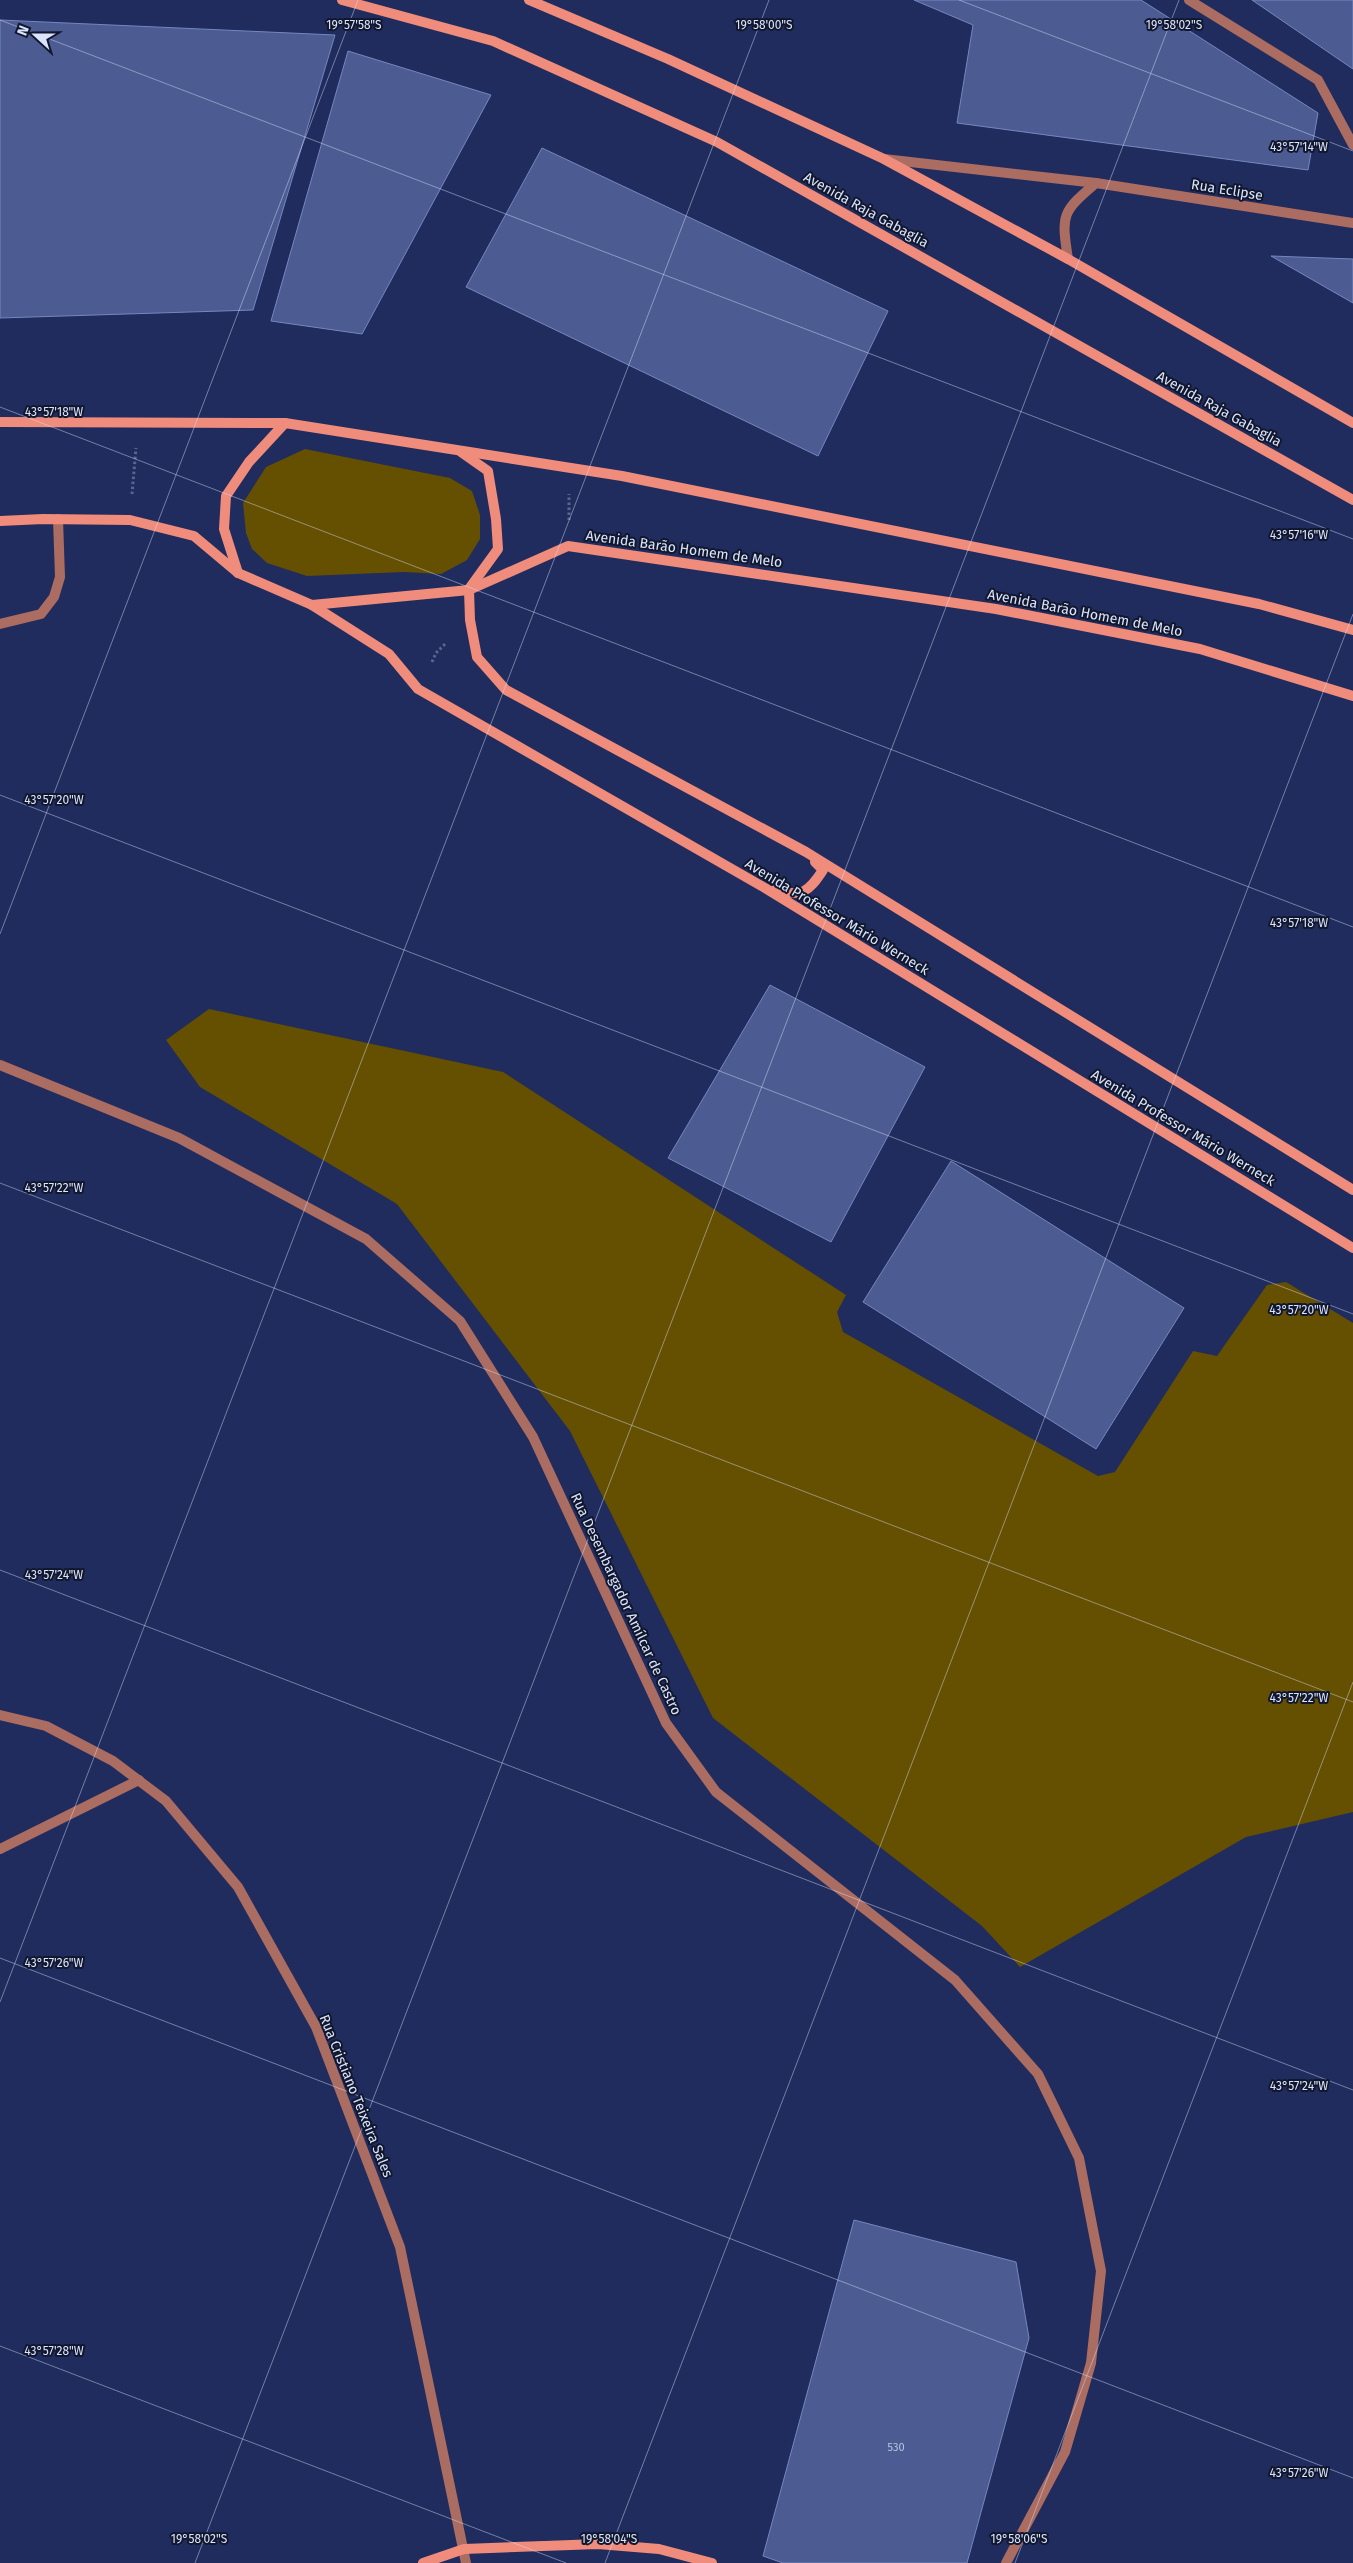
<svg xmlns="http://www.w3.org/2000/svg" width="1353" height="2563" font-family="'Fira Sans',sans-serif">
<rect width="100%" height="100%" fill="#202c5d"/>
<g fill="#654f00">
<path d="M305,449L450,478L472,491L480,515V539L467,560L441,574L404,572L307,576L267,563L252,549L246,533L243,503L266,467Z"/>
<path d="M209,1009L503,1072L846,1295L837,1312L843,1332L1098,1476L1115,1472L1193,1351L1217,1356L1267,1285L1286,1282L1353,1323V1812L1246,1837L1020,1967L982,1926L713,1718L570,1431L397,1204L200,1087L166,1040Z"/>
</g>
<g fill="#4c5c92" stroke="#7587c0">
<path d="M914,0H1141L1318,113L1308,170L957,123L973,25Z"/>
<path d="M1252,0H1353V69Z"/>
<path d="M0,20L335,35L253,310L0,318Z"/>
<path d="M348,51L491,95L362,334L271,321Z"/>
<path d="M542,148L888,311L818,456L466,287Z"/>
<path d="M1271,256L1353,259V303Z"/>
<path d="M770,985L925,1067L831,1242L668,1158Z"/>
<path d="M951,1161L1184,1308L1096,1449L863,1302Z"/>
<path d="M854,2220L1016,2262L1029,2338L967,2563H783L763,2556Z"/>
</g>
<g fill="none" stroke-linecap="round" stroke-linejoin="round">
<g stroke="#5b6690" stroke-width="3" stroke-dasharray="2.5 2.5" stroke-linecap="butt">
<path d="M132,494L136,448"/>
<path d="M569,520V494"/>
<path d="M432,662L436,653L446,643"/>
</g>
<g stroke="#ab6c62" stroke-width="10">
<path d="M1189,0L1318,80L1353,145"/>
<path d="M0,624L41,614L54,597L60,577L58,519"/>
<path d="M0,1849L139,1780"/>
</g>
<g stroke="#ab6c62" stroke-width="10">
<path d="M884,159L1096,183L1353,223"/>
<path d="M1068,259C1061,214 1062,212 1096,183"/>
<path d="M0,1065L179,1138L366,1239L460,1321L533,1437L666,1723L716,1792L955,1980L1038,2074L1079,2158L1101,2271L1091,2363L1065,2452L1006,2563"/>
<path d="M0,1715L46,1726L113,1761L166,1801L238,1887L316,2027L400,2247L466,2563"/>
</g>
<g stroke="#ef8c7c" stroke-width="10">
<path d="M342,0L493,41L717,142L1353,500"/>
<path d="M529,0L668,59L884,159L1068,259L1353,423"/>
<path d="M0,422L285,423L622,476L1259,604L1353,630"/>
<path d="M461,452L488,471L496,519L498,549L469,589"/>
<path d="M0,521L43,519L130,520L194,536L238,573L312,605L469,590L568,546L996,609L1200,649L1353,696"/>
<path d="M238,573L224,529L226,496L249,462L285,423"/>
<path d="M469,590L470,620L477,657L506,690L806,852L1353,1190"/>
<path d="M312,605L389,654L418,689L765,888L1353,1248"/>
<path d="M775,890C802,897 808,893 823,870L815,862"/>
<path d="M423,2563L464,2549L598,2544L659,2549L712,2563"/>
</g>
</g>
<path fill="none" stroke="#dbe4fd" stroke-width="1" stroke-opacity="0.45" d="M959,0L1353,151M0,20L1353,539M0,407L1353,927M0,795L1353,1314M0,934L358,0M0,1183L1353,1702M0,1570L1353,2090M0,1958L1353,2478M0,2002L769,0M0,2346L566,2563M195,2563L1179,0M605,2563L1353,614M1015,2563L1353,1682"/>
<g text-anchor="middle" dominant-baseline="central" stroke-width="4" stroke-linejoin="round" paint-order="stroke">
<g font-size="11" fill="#b7c2e2">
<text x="896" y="2447">530</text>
</g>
<g font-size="14" fill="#dbe4fd" stroke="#11172d">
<text transform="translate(1227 190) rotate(9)">Rua Eclipse</text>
<text transform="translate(866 210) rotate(29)">Avenida Raja Gabaglia</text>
<text transform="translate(1219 409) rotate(29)">Avenida Raja Gabaglia</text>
<text transform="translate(684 549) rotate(8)">Avenida Barão Homem de Melo</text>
<text transform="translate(1085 613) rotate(11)">Avenida Barão Homem de Melo</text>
<text transform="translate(837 917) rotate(31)">Avenida Professor Mário Werneck</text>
<text transform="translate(1183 1128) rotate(31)">Avenida Professor Mário Werneck</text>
<text transform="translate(626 1604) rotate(65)">Rua Desembargador Amílcar de Castro</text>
<text transform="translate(356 2096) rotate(68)">Rua Cristiano Teixeira Sales</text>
</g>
</g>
<g font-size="12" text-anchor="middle" fill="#dbe4fd" stroke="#11172d" stroke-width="4" stroke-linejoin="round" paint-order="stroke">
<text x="354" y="29">19°57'58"S</text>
<text x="764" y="29">19°58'00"S</text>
<text x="1174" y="29">19°58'02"S</text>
<text x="1299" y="151">43°57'14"W</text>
<text x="54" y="416">43°57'18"W</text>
<text x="1299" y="539">43°57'16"W</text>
<text x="54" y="804">43°57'20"W</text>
<text x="1299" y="927">43°57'18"W</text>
<text x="54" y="1192">43°57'22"W</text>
<text x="1299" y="1314">43°57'20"W</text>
<text x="54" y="1579">43°57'24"W</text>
<text x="1299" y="1702">43°57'22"W</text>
<text x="54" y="1967">43°57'26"W</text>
<text x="1299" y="2090">43°57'24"W</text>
<text x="54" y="2355">43°57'28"W</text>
<text x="1299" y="2477">43°57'26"W</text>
<text x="199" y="2543">19°58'02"S</text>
<text x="609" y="2543">19°58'04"S</text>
<text x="1019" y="2543">19°58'06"S</text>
</g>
<g transform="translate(35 35) rotate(291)" stroke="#11172d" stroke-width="4" paint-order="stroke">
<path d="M0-4L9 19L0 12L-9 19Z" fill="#dbe4fd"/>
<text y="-8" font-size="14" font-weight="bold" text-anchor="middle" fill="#dbe4fd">N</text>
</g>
</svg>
